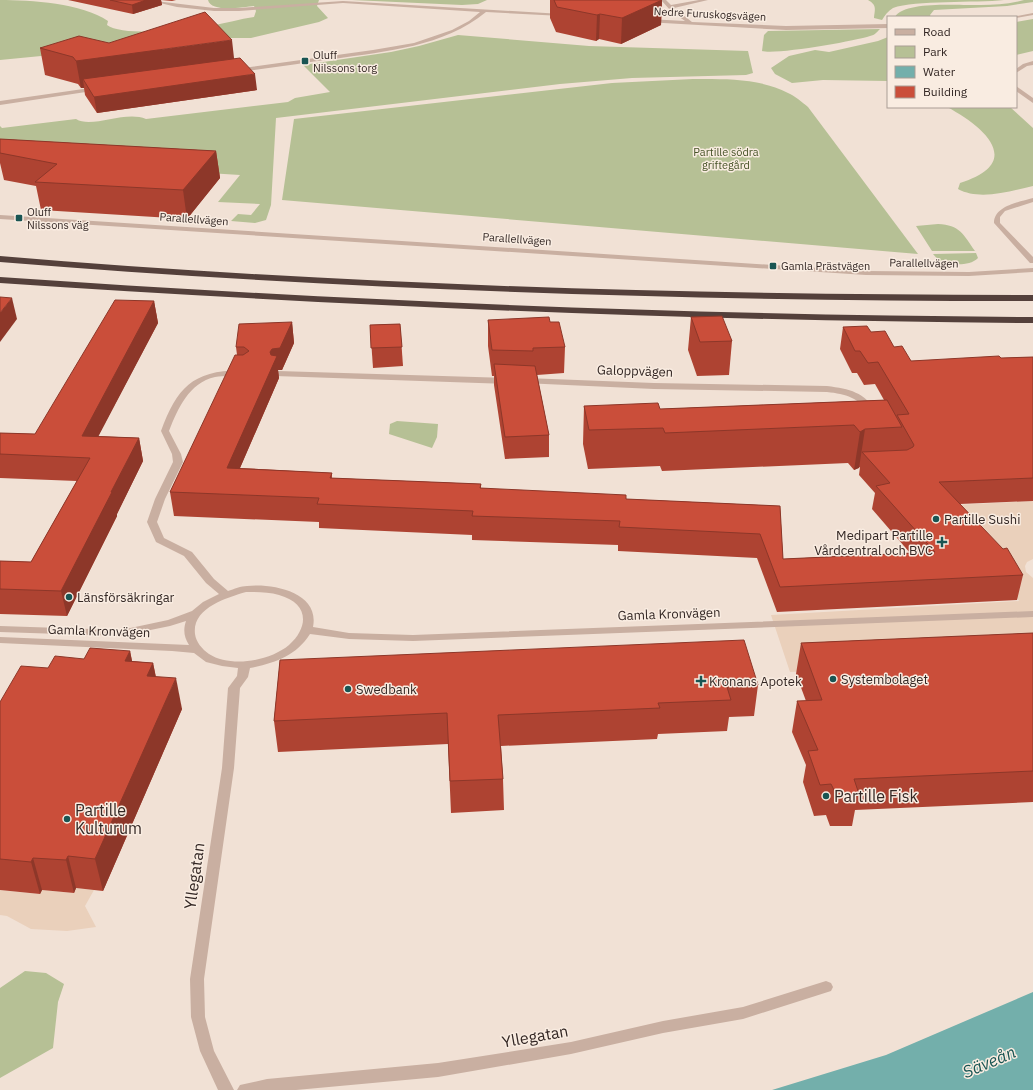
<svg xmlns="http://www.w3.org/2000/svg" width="1033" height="1090" font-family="'IBM Plex Sans',sans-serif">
<rect width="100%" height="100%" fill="#f1e1d5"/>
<g fill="#b6c095">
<path d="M0,0C31,0 82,3 108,21L107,25C123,37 191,30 211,26C226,23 240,19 254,17L256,11L254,6C243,7 211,13 208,0H487L478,4L462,5L352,0H319L317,6L328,18L319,22L251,38H226L0,60Z"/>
<path d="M868,0H1004C976,3 915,0 893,8C888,11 885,15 882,20L874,18C875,9 877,5 868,0Z"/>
<path d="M1024,0H1033V2L1007,6L934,10L930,15L931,17H895C904,0 964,6 981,5C995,5 1010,4 1024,0Z"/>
<path d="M1033,19V51L1016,55V22Z"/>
<path d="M880,29C877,32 875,35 870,36C855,41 776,55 762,51L764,35L768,31Z"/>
<path d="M458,35L589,46L748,51L753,73L746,75L632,78L560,84L276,118L271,205L266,220L255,223L231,221L238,214L251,215L260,204L218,202L240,175L0,160V126L2,128L76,119C92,129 125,110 146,119L288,102L295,98L330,92L303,65L391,52L419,46Z"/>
<path d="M888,37V81L823,80L792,83L775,74L771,68L789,56L815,50L829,52L878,41Z"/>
<path d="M693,79C725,79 759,78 788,93C795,96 802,102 808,107L918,254L282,200L294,119L612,83Z"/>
<path d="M947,107H1010L1033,128V186C1010,191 980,201 958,189L960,183C1025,163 985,127 947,107Z"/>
<path d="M938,224C960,225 963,234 975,251H932L916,226Z"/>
<path d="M976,253L978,258C969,267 953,264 941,263L933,254Z"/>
<path d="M397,421L438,424L437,437L432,448L389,434L390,424Z"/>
<path d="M25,971L46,973L64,984L58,1002L53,1048L0,1078V988Z"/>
</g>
<g fill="#ead0bb">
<path d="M1033,501V559L1027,562L1025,566L1026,572L1033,578V660L790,672L771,615L1019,601L1002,572L955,505Z"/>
<path d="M76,888L94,890L85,906L96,927L67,931L31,929L7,916L0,915V890L40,894L42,890L74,893Z"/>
</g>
<path fill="#73afab" d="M1033,992V1090H772L886,1055Z"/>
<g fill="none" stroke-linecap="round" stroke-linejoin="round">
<g fill="#c9afa1" fill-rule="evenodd">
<path d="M147,0L214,8H239L343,1L562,14L564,15L562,16L486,12C443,47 387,51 334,59C302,63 270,68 238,72L236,71V69L373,50L414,43L452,30L469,21L480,12L343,3L239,11H214L177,7Z"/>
<path d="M661,0H666L671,5L699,0H708L674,8L692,22L786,26L888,24V28L786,30L646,22L645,21L648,19L685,21L671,11Z"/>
<path d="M1033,13V15L1016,18L1012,17Z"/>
<path d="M1033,61V65L1027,66L1016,73V69L1023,64Z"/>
<path d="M1016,86L1033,98V103L1016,91Z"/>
<path d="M97,87L100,89L99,90L0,105V101Z"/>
<path d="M1033,198V202L1005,211L1000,217V223L1033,257V263H1030L994,223C994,206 1019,202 1033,198Z"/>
<path d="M240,370L244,373L243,375C234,377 224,375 215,377C189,383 178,408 169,431L181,454L183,462L165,499L157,522L164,538L192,552L214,579L228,591C234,589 241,586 247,586C272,583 320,592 313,627L349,633L413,635L1033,611V617L413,641L349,639L310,634C296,656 275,663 250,668L248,677L240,688L234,768L204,979L205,1017L214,1051L234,1090H218L200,1051L191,1017L190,979L222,768L228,688L237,676L238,668L222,666L206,662L194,653L172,651L0,643V637L189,645C184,637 183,630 186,621L170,626L121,636L0,632V626L121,630L168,620L192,611L203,602L219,594L206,583L184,556L156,542L147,522L155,499L173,462L172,454L161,431C177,388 192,371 240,370ZM246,592C257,592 269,592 279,595C308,603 310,626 289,645C270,661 231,668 209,654C202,649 196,642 195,634C192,608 226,598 246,592Z"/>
<path d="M278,371L508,378L512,381L508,384L275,376L274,374L275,372Z"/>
<path d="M526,378L654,383L827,386C850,389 864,392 877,412L873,415L870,414C859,398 846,394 827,392L654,389L523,383L522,381L523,379Z"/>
<path d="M826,981L831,983L833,987L831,991L743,1019L663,1033L571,1054L438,1077L296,1090H237L240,1085L267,1079L438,1063L571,1042L663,1021L743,1007Z"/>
</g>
<path fill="#c9afa1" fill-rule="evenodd" d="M0,215L866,271L969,272L1033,268V272L969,276L866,275L0,219Z"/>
<g fill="#54403b" fill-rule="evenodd">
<path d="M0,256C344,285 688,295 1033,295V301C688,301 344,290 0,262Z"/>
<path d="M0,277C344,301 688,315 1033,317V323C688,321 344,306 0,283Z"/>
</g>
</g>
<g fill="#ae4332">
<path d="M68,0H176L172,1L161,0L162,5L133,14Z"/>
<path d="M550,0H662L661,25L621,44L599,39L596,41L556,32L550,18Z"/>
<path d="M109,43L235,59L257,90L97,113L85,95L84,88H81L78,84L45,75L40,48Z"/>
<path d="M0,139L216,151L220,178L187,219L41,210L36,186L4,180L0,163Z"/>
<path d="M154,301L158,323L98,436L139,438L143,461L117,514V516L67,616L0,614V561L31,562L77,481L0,478V433L35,434Z"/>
<path d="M691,317L732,341L729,375L697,376L688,350Z"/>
<path d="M488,320L550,322L565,347L564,373L537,375L549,435V457L505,459L494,385V376H492L488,346Z"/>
<path d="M292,322L294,343L282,370H278L279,378L240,468L332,473V478L481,484V488L626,499L780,506L783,559L910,553L872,509L875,493L859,475L860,467L854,470L848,463L662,471L660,466L588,469L583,444L584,406L660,409L884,400L875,384L864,385L857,373H852L840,349L843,327L871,332L894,347L911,361L1033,357V501L960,504L1023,575L1017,600L777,612L757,558L618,551V545L472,540V535L319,528V522L174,516L170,492L237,355L236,347Z"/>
<path d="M400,324L403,366L373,368L370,325Z"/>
<path d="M1033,633V802L855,810L852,826H830L826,815L814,816L803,782L806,765L792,732L797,701H806L796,674L801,643Z"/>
<path d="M130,651L132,661L153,663L156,677L182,709L103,891L76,888L74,893L42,890L40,894L0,890V702L84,659Z"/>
<path d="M280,660L758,685L754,716L729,717L727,731L658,734L657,739L501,746L503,779L504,810L451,813L448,744L278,752L274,721Z"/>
</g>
<g fill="#8d3729">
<path d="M146,0H161L162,5L133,14L132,5Z"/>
<path d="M662,0L661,25L621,44L622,18Z"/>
<path d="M600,14L599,39L596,41L597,15Z"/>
<path d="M232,40L235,67L83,79L84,88H81L76,61Z"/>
<path d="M255,74L257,90L97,113L94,97Z"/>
<path d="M216,151L220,178L187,219L183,190Z"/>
<path d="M12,298L17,319L0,342V313Z"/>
<path d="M154,301L158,323L87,458L82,436Z"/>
<path d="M292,322L294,343L282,370H278L279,378L230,491L227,468L270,352Z"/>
<path d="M865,429L859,468L854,470L860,432Z"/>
<path d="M139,438L143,461L117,514V516L67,616L61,591L111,492Z"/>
<path d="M130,651L136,682L125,661Z"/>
<path d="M153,663L159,694L147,676Z"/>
<path d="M176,678L182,709L103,891L95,859Z"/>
<path d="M68,856L76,888L74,893L66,860Z"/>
<path d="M33,858L42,890L40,894L31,862Z"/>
</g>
<g fill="#ca4e3a" stroke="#8d3729">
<path d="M110,0H146L132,5Z"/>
<path d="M554,0H662L622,18L600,14L597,15L557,7Z"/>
<path d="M205,12L232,40L76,61L73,57L40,48L79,36L109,43Z"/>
<path d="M240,58L255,74L94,97L83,79Z"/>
<path d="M0,139L216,151L183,190L35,182L57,164L0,153Z"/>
<path d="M0,297L12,298L0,313Z"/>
<path d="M115,300L154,301L82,436L139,438L111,492H112L61,591L0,589V561L31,562L90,458L0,454V433L35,434Z"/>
<path d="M722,316L732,341L700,342L691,317Z"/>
<path d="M549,317L550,322H559L565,347L533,348V351L492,350L488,320Z"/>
<path d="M292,322L280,348L272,349L270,352L271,355L277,356L227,468L332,473L330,478L481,484L480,488L626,495V499L780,506L783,559L935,552L876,486L890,483L862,452L907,450L913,447L914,445L897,415L909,414L878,362L868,363L860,351H855L843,327L867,326L871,332L885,331L894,347L902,346L911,361L999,356L1001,358L1033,357V478L939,482L1003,549L1007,548L1023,575L780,587L760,534L619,527L620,521L472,516L473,511L317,504L319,498L170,492L235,355H243L249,351L244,347H236L239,324Z"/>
<path d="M400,324L402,347L371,348L370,325Z"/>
<path d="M494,364L535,366L549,435L505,437Z"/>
<path d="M887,400L902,427L865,429L860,432L854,425L665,433L663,428L589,430L584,406L658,403L660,409Z"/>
<path d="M1033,633V771L854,779L859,794H836L831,784L820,785L808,751L818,750L797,701L822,700L801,643Z"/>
<path d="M744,640L758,685L727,687L731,700L658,703L660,708L498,715L503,779L450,781L447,713L274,721L280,660Z"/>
<path d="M90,648L130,651L125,661L153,663L147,676L176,678L95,859L68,856L66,860L33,858L31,862L0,859V702L21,666L48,668L55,656L84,659Z"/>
</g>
<g fill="#195553" stroke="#f9ece1" stroke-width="1.5">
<rect x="301" y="57" width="8" height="8" rx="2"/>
<rect x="15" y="214" width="8" height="8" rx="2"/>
<rect x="769" y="262" width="8" height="8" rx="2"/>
<circle cx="936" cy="519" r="4"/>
<path d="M940 536h4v4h4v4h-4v4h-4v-4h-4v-4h4z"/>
<circle cx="69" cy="597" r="4"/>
<circle cx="833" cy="679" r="4"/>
<path d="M699 675h4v4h4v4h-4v4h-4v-4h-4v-4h4z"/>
<circle cx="348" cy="689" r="4"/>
<circle cx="826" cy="796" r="4"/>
<circle cx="67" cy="819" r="4"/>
</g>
<g text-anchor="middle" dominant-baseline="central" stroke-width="3" stroke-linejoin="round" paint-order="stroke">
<g font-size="11" fill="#332724" stroke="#f9ece1">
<text transform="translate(710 14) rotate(3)">Nedre Furuskogsvägen</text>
<text transform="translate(194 219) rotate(4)">Parallellvägen</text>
<text transform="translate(517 239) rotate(4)">Parallellvägen</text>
<text transform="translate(924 263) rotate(1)">Parallellvägen</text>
</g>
<g font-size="11" fill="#332724" stroke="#f9ece1" text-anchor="start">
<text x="313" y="55">Oluff<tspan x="313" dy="13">Nilssons torg</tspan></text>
<text x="27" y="212">Oluff<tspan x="27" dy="13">Nilssons väg</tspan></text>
<text x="781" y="266">Gamla Prästvägen</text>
</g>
<g font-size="11" fill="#465227" stroke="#f9ece1">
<text x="726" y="152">Partille södra<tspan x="726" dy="13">griftegård</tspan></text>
</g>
<g font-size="13" fill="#332724" stroke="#f9ece1">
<text transform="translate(635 371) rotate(2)">Galoppvägen</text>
<text transform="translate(669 614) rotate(-2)">Gamla Kronvägen</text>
<text transform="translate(99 631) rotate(2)">Gamla Kronvägen</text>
</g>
<g font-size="13" fill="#332724" stroke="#f9ece1" text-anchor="start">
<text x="944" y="519">Partille Sushi</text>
<text x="933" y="535" text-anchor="end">Medipart Partille<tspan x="933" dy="15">Vårdcentral och BVC</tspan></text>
<text x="77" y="597">Länsförsäkringar</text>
<text x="841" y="679">Systembolaget</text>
<text x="709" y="681">Kronans Apotek</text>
<text x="356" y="689">Swedbank</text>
</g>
<g font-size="16" fill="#332724" stroke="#f9ece1" text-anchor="start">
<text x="834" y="796">Partille Fisk</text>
<text x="75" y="810">Partille<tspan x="75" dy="18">Kulturum</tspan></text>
</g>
<g font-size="16" fill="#332724" stroke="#f9ece1">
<text transform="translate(194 876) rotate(-82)">Yllegatan</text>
<text transform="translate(535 1036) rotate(-10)">Yllegatan</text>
</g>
<g font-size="17" font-style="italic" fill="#195553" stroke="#f9ece1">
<text transform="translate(989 1062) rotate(-23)">Säveån</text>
</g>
</g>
<rect x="887" y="16" width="130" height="92" fill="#f9ece1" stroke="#aa9d95"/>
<rect x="895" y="29" width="20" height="6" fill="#c9afa1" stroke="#aa9d95"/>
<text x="923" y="36" font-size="12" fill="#332724">Road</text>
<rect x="895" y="46" width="20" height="12" fill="#b6c095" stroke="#aa9d95"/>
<text x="923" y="56" font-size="12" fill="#332724">Park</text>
<rect x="895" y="66" width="20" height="12" fill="#73afab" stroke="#aa9d95"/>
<text x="923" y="76" font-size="12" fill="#332724">Water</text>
<rect x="895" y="86" width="20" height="12" fill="#ca4e3a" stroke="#aa9d95"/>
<text x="923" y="96" font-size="12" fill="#332724">Building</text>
</svg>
